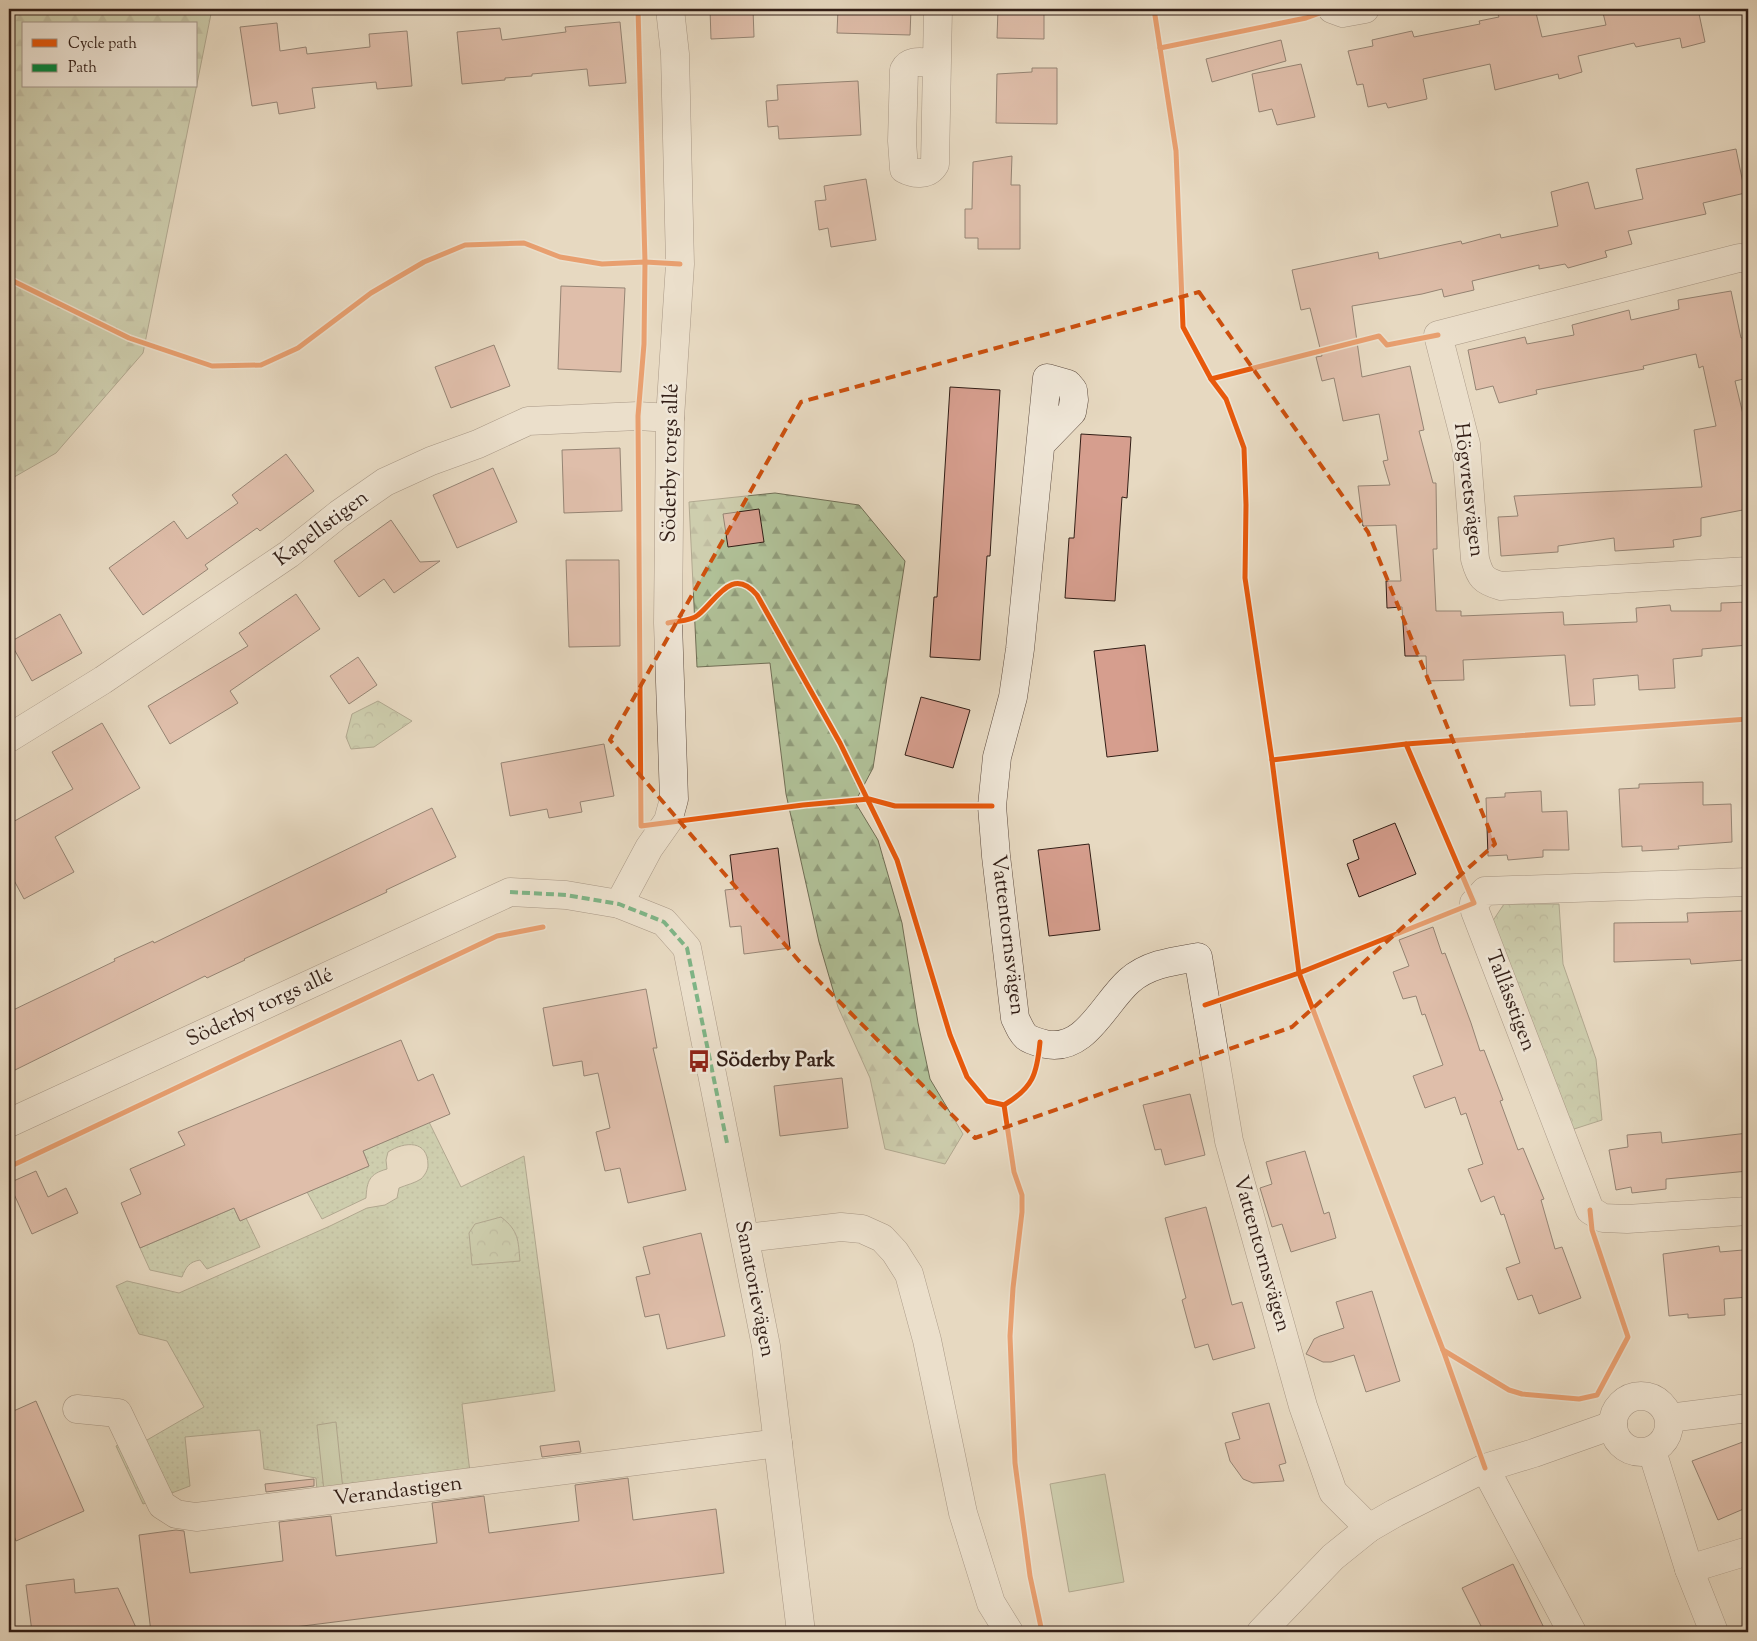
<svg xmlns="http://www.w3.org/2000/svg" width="1757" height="1641" font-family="'Sorts Mill Goudy',serif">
<defs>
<pattern id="grass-dots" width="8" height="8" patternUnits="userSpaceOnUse" patternTransform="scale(1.25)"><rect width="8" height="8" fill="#b0c097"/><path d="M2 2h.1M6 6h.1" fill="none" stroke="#909b7a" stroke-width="1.8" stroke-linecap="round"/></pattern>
<pattern id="forest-firs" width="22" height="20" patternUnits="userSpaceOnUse" patternTransform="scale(1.25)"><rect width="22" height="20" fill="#b0c097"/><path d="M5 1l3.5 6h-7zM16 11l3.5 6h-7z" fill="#909b7a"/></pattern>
<pattern id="park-crowns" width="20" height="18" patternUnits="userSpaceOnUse" patternTransform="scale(1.25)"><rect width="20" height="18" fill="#b0c097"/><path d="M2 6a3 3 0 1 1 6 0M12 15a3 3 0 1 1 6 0" fill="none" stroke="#909b7a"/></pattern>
</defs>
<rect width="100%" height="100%" fill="#e7d9c1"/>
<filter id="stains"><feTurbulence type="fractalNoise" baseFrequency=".004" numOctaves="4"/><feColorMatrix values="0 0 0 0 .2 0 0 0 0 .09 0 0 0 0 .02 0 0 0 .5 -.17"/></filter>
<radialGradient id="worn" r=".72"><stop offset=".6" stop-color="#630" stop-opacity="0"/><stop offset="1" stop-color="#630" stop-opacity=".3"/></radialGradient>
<g fill="url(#grass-dots)" stroke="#716f56">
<path d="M429,1122L461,1187L524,1156L555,1391L462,1404L471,1481L318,1502L316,1478L264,1469L260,1430L185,1437L190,1486L143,1504L116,1446L130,1440L135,1447L204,1407L167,1341L139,1334L116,1286L127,1281L179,1293L330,1226L367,1208L385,1205L397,1198L399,1188C406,1185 415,1183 421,1179C425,1175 428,1170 428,1165C428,1140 405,1141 388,1152L386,1160L387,1169C369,1174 367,1181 366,1198L322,1219L307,1192L369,1166L363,1151Z"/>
<path d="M234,1208L240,1221L246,1218L260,1247L207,1269L200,1260C189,1262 186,1267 182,1277L150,1270L140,1248Z"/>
</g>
<g fill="url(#forest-firs)" stroke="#716f56" fill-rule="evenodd">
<path d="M9,9H212L143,353L56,453L9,480ZM24,24H196V86H24Z"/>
<path d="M775,493L859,505L905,561L873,768L855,802L878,840L902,923L918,1023L930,1079L963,1134L945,1164L885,1149L870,1078L838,1007L819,942L786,794L770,663L697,667L689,502Z"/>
</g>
<g fill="url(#park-crowns)" stroke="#716f56">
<path d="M378,701L412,721L374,747L351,749L346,737L352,714Z"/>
<path d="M1504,904H1559L1563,964L1596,1059L1602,1120L1571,1130L1490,925Z"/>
<path d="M501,1217C519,1231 518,1240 520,1261L472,1265L469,1233L475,1224Z"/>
</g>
<g fill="#b0c097" stroke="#716f56">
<path d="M336,1422L343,1490L324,1491L317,1425Z"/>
<path d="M1105,1474L1124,1582L1069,1592L1050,1484Z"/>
</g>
<g fill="#d69e8e" stroke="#321e16">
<path d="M710,9H753L754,37L711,39Z"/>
<path d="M838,9H911L910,35L837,33Z"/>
<path d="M998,9H1044V39L997,38Z"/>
<path d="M1496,9H1535L1542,37L1606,25L1602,9H1698L1705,42L1682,48L1680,38L1636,47L1634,43L1578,56L1582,72L1559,79L1558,74L1495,90L1490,64L1423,79L1427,99L1388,108L1386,103L1368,107L1363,84L1357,85L1348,51L1373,46L1372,40L1412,31L1414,37L1480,24L1479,21L1499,17Z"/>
<path d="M620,22L626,83L589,86L587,69L532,74V76L505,78V80L462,84L457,32L500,28L502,40L566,32L565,27Z"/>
<path d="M277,23L280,51L306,47L307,54L370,47L369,34L407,31L412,86L377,89L376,82L312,88L315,108L279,114L277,102L252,106L240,27Z"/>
<path d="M1281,40L1286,61L1212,82L1206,59Z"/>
<path d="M1301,64L1315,117L1277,125L1272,109L1259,112L1252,74Z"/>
<path d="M1032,68H1057V124L996,123L997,74L1032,72Z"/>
<path d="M858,81L861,135L779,139L778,126L768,127L766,101L778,100L777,85Z"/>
<path d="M1736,149L1745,193L1703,203L1706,214L1628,231L1632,244L1605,251L1607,257L1568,268L1565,264L1539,269V265L1472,281L1474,290L1444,297L1442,289L1422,294L1352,306L1362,377L1410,366L1424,430L1419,431L1433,483H1436L1437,549H1433L1436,611H1461V616L1563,612L1564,625L1637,622L1636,608L1670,605L1671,611H1721V603L1748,602V645L1702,649V656L1673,659L1675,688L1639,690L1638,675L1593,679L1595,705L1570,706L1565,655L1463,660L1464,680L1427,681L1426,656H1405L1402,607L1387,608L1386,581H1401L1396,525L1363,526L1358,486L1390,485L1383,461L1388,460L1379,414L1343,421L1334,378L1322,381L1316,357L1322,356L1310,308L1301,310L1292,270L1378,252L1379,259L1461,241L1462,244L1500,234L1501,238L1558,226L1551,192L1588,182L1595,209L1643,199L1636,169Z"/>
<path d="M1012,156L1011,185H1020V249H978V238H965V209H972L973,162Z"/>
<path d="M866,179L876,240L831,247L828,228L819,230L815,201L826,200L824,186Z"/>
<path d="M561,286L625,288L621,372L558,369Z"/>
<path d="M1731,291L1741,338L1748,337V378L1735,381L1748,435V509L1701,518V536L1673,540L1674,547L1615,551L1614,538L1558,546V552L1501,556L1498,517L1518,516L1514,496L1702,487L1694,430L1716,426L1703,366L1699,368L1696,354L1643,366L1644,369L1536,390L1537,394L1499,403L1493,386L1476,390L1468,350L1525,337L1527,344L1574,335L1572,325L1629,310L1631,320L1679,309L1678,300Z"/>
<path d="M494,345L510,386L451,408L435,367Z"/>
<path d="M950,387L1000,390L990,556H987L980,660L930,657L934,597H937Z"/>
<path d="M1081,434L1131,437L1127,498L1122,497L1115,601L1065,598L1069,538H1074Z"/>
<path d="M620,448L622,511L564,513L562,450Z"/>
<path d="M286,454L314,491L260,531L257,528L205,565L208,569L143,615L109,568L174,521L187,539L238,503L232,495Z"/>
<path d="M493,468L517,522L457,548L433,495Z"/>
<path d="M759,509L764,542L728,547L723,514Z"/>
<path d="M391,520L420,562L440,561L394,593L384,579L359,597L334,561Z"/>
<path d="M566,560H619L620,646L569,647Z"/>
<path d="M296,594L320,629L230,691L238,703L170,744L148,706L248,646L239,633Z"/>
<path d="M60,614L82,653L32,681L10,642Z"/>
<path d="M1145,645L1158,751L1107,757L1094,651Z"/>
<path d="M358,657L377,685L349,704L330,676Z"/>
<path d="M921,697L970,710L953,768L905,755Z"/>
<path d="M102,723L140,788L55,837L74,872L24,899L9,871V824L73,789L52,752Z"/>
<path d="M604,744L614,796L580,802L582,812L549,818L547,809L510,816L501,763Z"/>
<path d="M1703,782V805L1731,804L1732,842L1678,846L1679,849L1642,851V846L1622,847L1619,789L1639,788V784Z"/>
<path d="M1541,791L1542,812L1567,811L1569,850H1543V857L1508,860L1507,855L1488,856L1486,798L1505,797V793Z"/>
<path d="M432,808L456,857L386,890L387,892L244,959L245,960L207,978L205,976L9,1073V1012L115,961L114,959L153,941L154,943Z"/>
<path d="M1395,823L1416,874L1359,897L1347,864L1359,859L1353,840Z"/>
<path d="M1089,844L1100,930L1049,936L1038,850Z"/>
<path d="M778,848L790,948L744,954L741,926L730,927L725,890L734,889L730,855Z"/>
<path d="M1743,911V918H1748V957H1744V960L1691,964L1690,959L1614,962V923L1688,922L1687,913Z"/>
<path d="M1433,927L1442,954L1445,953L1471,1023L1480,1051L1484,1050L1503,1100L1500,1101L1518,1150L1523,1148L1544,1199L1541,1200L1555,1249L1562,1247L1581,1298L1539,1314L1532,1295L1518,1300L1506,1268L1520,1263L1504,1214L1501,1215L1494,1196L1481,1202L1468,1169L1483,1164L1466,1113L1461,1115L1455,1097L1425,1108L1413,1076L1443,1065L1425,1014L1422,1015L1416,996L1403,999L1393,972L1409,966L1399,940Z"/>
<path d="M646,989L657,1048H653L686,1190L628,1203L620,1168L605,1171L596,1132L610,1128L598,1073L584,1076L582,1061L553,1066L543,1008Z"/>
<path d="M401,1040L418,1081L433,1074L450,1114L363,1151L369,1166L240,1221L234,1208L140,1248L121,1203L141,1194L130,1169L185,1145L178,1132Z"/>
<path d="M842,1078L848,1128L780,1136L774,1086Z"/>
<path d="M1190,1094L1205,1155L1165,1165L1161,1149L1155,1150L1143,1105Z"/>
<path d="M1661,1132L1662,1143L1748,1133V1171L1666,1179V1189L1632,1193L1631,1187L1616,1190L1609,1150L1628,1147L1627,1135Z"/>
<path d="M1305,1151L1324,1214L1329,1212L1336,1238L1291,1252L1282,1224L1272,1227L1260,1188L1272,1184L1266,1162Z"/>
<path d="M36,1171L48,1197L66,1188L78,1213L32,1234L9,1183Z"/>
<path d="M1206,1207L1232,1305L1242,1302L1255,1348L1213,1360L1208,1344L1195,1348L1182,1300L1186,1298L1165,1218Z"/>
<path d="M701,1233L725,1336L667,1349L659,1314L645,1317L636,1277L650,1274L643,1247Z"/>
<path d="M1719,1246L1720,1252L1743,1250L1748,1297L1724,1299L1725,1315L1688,1318V1314L1669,1316L1663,1254Z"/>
<path d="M1372,1291L1400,1381L1366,1392L1354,1355L1331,1362H1323L1306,1354L1314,1339L1320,1336L1344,1328L1336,1302Z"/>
<path d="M36,1401L84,1511L16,1541L9,1523V1413Z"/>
<path d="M1269,1403L1286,1463L1279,1465L1284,1481L1253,1483L1243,1479L1230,1461L1225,1443L1240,1439L1232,1413Z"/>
<path d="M1748,1440V1507L1718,1520L1692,1461Z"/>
<path d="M579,1441L581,1452L542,1457L540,1446Z"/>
<path d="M628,1478L633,1520L716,1509L724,1573L255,1632H151L139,1535L176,1530L184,1531L190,1573L283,1561L279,1522L331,1516L336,1556L437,1543L432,1503L484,1496L489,1533L579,1521L575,1485Z"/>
<path d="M314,1479V1486L266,1492L265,1484Z"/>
<path d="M1513,1564L1546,1632H1484L1462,1588Z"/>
<path d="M74,1579L75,1593L118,1588L138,1632H32L26,1585Z"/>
</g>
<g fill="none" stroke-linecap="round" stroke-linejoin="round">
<defs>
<g id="minor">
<path d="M1332,9L1343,13L1365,9"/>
<path d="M937,63C924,63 910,58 904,70L902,141L904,169C915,175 929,175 935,164L938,9"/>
<path d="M1748,259L1739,258L1438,335L1466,444L1475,559C1480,577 1483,581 1501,586L1748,571"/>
<path d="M1041,444L1072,412L1074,400L1073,390L1068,384L1047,378L1020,649L1013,697L997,757L992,806L996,856L1015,1018C1024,1037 1024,1039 1045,1044C1085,1053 1104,1003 1129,981C1148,964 1174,961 1198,957L1229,1141L1303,1406L1333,1492L1369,1528"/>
<path d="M9,738L103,680L289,554L339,514L385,482L431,461L478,444L528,421L638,416L670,418"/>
<path d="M1748,882L1485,891L1474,903L1475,911L1590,1210L1603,1218L1627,1219L1748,1211"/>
<path d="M619,904L649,848L668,821L674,799L668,623L670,418L680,264L675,54L670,9"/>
<path d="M9,1123L510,892L566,895L619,904L664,922L687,948L766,1346L801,1632"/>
<path d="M745,1238L841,1227L862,1229L882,1238L895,1252L909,1274L927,1340L963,1513L991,1603L1009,1632"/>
<circle cx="1641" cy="1424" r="28"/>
<path d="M77,1409L118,1413L162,1505L176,1514L196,1517L778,1443"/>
<path d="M1669,1418L1748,1408"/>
<path d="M1652,1451L1689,1569L1714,1632"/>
<path d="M1485,1468L1572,1632"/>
<path d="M1689,1569L1748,1551"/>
<path d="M1261,1632L1333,1557L1369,1528L1395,1513L1485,1468L1534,1453L1613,1425"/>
</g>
</defs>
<use href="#minor" stroke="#5f4d41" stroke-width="29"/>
<use href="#minor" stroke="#efe6d7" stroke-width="28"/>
<path stroke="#00873e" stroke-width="4" stroke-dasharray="8 4" stroke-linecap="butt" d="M510,892L566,895L619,904L664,922L687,948L727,1143"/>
<defs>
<g id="cycleway">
<path d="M638,9L645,262L644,344L638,416L641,826L803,805L869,799L895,806H992"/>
<path d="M1154,9L1176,151L1183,327L1211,379L1226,399L1244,448L1246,505L1245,578L1272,760L1299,973L1443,1350L1485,1468"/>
<path d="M1160,48L1306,18L1331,9"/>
<path d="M9,279L129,338L212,366L261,365L298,348L371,293L424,262L465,245L524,243L560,257L602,264L645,262L680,264"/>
<path d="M1211,379L1379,336L1387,345L1438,335"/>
<path d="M668,623C676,621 692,621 698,615C716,601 732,565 757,595L840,743L897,860L950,1035L967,1077L987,1101L1004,1105C1033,1088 1037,1074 1040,1042"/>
<path d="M1272,760L1406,744L1748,719"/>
<path d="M1205,1005L1299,973L1474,903L1406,744"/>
<path d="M1004,1105L1014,1172L1022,1195V1212L1013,1288L1010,1336L1015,1463L1030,1576L1042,1632"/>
<path d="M9,1167L497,936L543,927"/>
<path d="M1443,1350L1509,1390L1522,1394L1579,1399L1597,1395L1628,1337L1592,1230L1590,1210"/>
</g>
</defs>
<use href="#cycleway" stroke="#efe6d7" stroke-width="8"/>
<use href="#cycleway" stroke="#e8590c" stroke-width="5"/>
</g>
<path d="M0 0H1757V1641H0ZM1199,292L1368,532L1495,844L1292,1027L975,1138L799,961L610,740L801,402Z" fill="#e7d9c1" fill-opacity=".55" fill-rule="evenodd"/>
<path fill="none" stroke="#cd500e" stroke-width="4" stroke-dasharray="10 6" stroke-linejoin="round" d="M1199,292L1368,532L1495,844L1292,1027L975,1138L799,961L610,740L801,402Z"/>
<defs>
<symbol id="bus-bare" viewBox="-9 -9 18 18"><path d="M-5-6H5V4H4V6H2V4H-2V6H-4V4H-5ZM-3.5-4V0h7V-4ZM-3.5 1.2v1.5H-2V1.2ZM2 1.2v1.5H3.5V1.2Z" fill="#8f2418" stroke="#efe6d7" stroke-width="2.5" paint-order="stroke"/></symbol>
</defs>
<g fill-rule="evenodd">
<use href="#bus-bare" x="683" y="1045" width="32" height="32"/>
</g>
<g text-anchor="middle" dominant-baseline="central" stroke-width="5" stroke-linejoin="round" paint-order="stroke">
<g font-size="21" fill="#321e16" stroke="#efe6d7">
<text transform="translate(671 463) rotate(-89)">Söderby torgs allé</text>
<text transform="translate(1468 490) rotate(83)">Högvretsvägen</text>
<text transform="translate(322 529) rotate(-37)">Kapellstigen</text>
<text transform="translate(1007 935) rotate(83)">Vattentornsvägen</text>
<text transform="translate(1510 1001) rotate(69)">Tallåsstigen</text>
<text transform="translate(260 1008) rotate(-25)">Söderby torgs allé</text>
<text transform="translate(1261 1254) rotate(74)">Vattentornsvägen</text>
<text transform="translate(754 1289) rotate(79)">Sanatorievägen</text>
<text transform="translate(398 1492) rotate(-7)">Verandastigen</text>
</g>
<g font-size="21" font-weight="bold" fill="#321e16" stroke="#efe6d7" text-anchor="start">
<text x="716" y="1061">Söderby Park</text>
</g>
</g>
<rect width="1757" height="1641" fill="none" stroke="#e7d9c1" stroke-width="30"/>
<rect x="10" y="10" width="1737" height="1621" fill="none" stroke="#321e16" stroke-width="2.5"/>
<rect x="15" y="15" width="1727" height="1611" fill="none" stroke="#321e16"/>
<rect x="22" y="22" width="175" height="65" fill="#efe6d7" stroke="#a3968a"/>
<rect x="32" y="39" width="25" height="8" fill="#e8590c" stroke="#a3968a"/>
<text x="68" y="48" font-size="15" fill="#321e16">Cycle path</text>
<rect x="32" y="64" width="25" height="8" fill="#00873e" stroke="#a3968a"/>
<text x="68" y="72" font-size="15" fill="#321e16">Path</text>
<rect width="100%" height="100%" filter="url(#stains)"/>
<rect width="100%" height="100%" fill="url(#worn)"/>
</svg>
